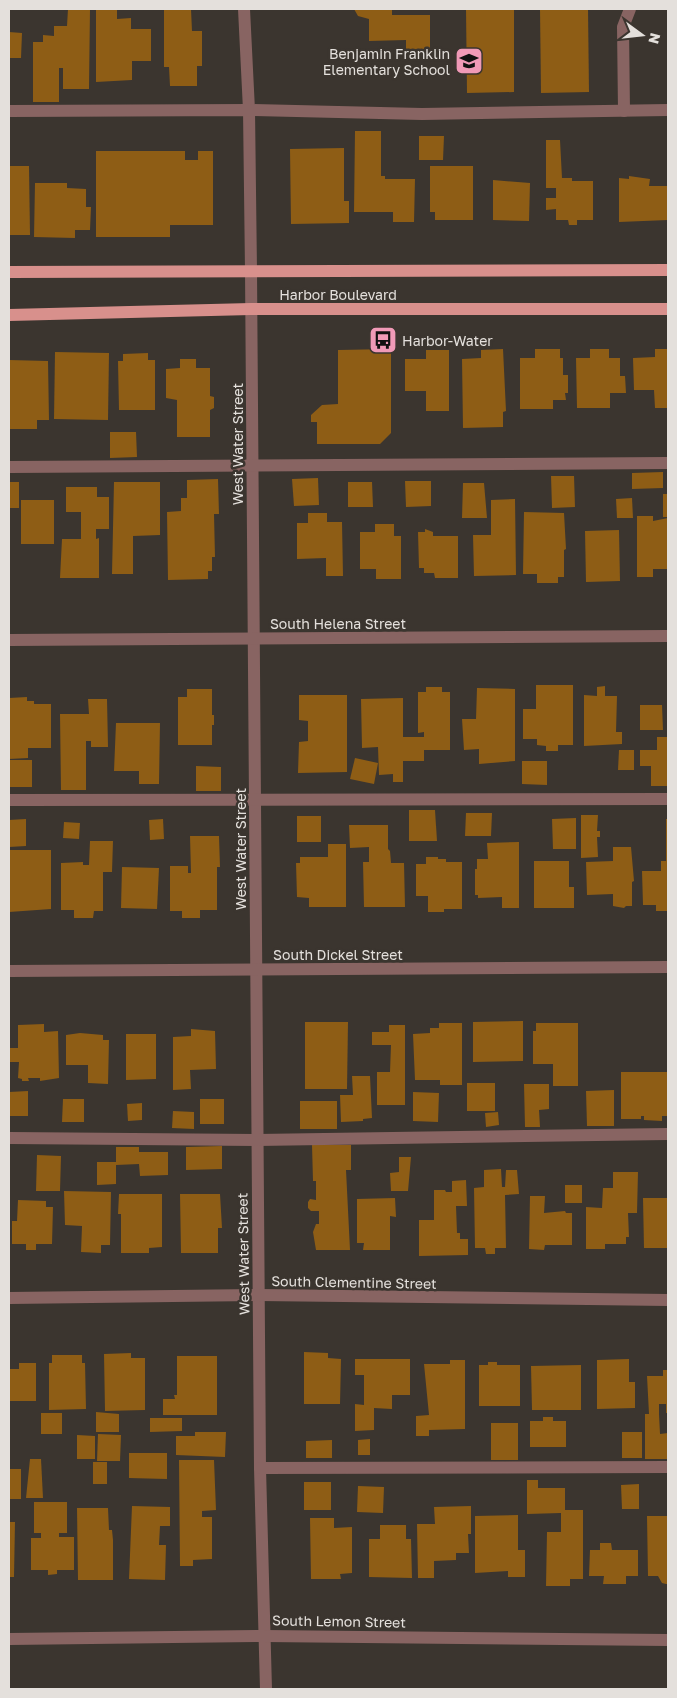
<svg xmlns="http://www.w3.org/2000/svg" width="677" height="1698" font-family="'Golos Text',sans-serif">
<rect width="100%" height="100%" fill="#3b352f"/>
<g fill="#8e5d15">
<path d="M68,9H90L89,89H63V68H59V102H33V42H43V35L54,36V26H67Z"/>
<path d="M96,9H117V19L131,18V29H151V61H132V80L96,82Z"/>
<path d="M164,9H191L192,31H202V66H197V86H170L169,67H164Z"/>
<path d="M354,9H392V15H430V49L406,50V40L369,41V19L358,16Z"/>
<path d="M466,9H514V92L467,93Z"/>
<path d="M540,9H588L589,92L541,93Z"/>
<path d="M9,32L22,33L21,58H9Z"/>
<path d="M355,131H381V176H385V179H415L414,222H393V212H354Z"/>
<path d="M419,136H444L443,160H419Z"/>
<path d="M546,140H560L562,178H572V181H593V220H577V225H569L568,220H556V209L546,210V198H556V188H546Z"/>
<path d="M344,148V201H349V223L291,224L290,149Z"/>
<path d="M96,151H185V160H198V151H213V225H170V237H96Z"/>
<path d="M9,166H29L30,235H9Z"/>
<path d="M430,166H473V220H435V212H430Z"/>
<path d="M629,176L650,179L649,186H668V220L619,222V178L629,179Z"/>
<path d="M493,180L530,183L529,221L493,220Z"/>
<path d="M35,183H67V188L86,189V207H91L90,230H75V238L34,237Z"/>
<path d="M391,349V433L380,444H317V422H311V415L322,405L338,404V350Z"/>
<path d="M503,349L506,411L503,412V427L463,428L462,359L481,358V350Z"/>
<path d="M535,349H560V358H563V375H568V393H565L566,400H553V409H520V358H535Z"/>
<path d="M590,349H609V358H620V376H625L626,393H610V408H577L576,358H590Z"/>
<path d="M655,349H668V408H655L654,390H634L633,358L655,357Z"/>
<path d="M426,350H449V411H426V391H405V359H426Z"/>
<path d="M55,352L109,353L108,420L54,419Z"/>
<path d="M148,353V360H155V410H119L118,361H123V354Z"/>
<path d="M180,359H196V368H210V396L214,397V408L210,410V437H177V400L166,398V369L180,368Z"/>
<path d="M9,360L48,361L49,420H37V429H9Z"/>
<path d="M110,432H136L137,457L110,458Z"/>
<path d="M663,472V488L632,489V473Z"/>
<path d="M551,476H574L575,507L552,508Z"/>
<path d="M318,478L319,505L294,506L292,479Z"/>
<path d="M218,479L219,514H214L215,557H212V571H208V579L168,580L167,512L181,511V498H187V480Z"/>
<path d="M405,481H431V506L406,507Z"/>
<rect x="9" y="482" width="10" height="26"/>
<path d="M114,482H160V535L133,536V574H112Z"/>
<path d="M348,482H372L373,507H348Z"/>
<path d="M463,483H484L487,518H462Z"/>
<path d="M66,487H97V497H109V529H96V539L99,538V578H60L62,539H81V512H66Z"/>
<rect x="663" y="494" width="5" height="23"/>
<path d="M632,498L633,518H617L616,499Z"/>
<path d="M515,499L516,575L474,576L473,535H491V500Z"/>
<rect x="21" y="500" width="33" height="44"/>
<path d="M524,512L564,513L566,549L564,550V577H558V583H537V574H523Z"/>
<path d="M308,513H327V522H342L343,576H326V558L297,559V523H308Z"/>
<path d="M637,516H653V521L668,518V569H653V577H637Z"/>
<path d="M375,524H394V536H401V579H376V569H360V532H375Z"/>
<path d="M425,529L433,532V536H458V578H435L434,573H424V568H419L418,532H425Z"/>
<path d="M619,530L620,581L586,582L585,531Z"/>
<path d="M536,685H573V745H558V751H546V746L537,745V739H523V709H536Z"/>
<path d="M605,686V696H617L616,732H622V744L584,746V695L597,696V687Z"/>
<path d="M426,687H442V692H450V750H424V761H403V782H393V774L379,775L378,747L362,748L361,699L403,698V737H424V732L418,733V692H426Z"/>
<path d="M477,688L515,689V761L479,764V749L464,750L462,719H476Z"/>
<path d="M187,689H212V715H214V725H212V745H178V697H187Z"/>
<path d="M299,695H347V772L298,773L299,742L308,741V721L299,720Z"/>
<path d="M27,697V701H34V704H51V748H28V758L9,759V698Z"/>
<path d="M88,699H107L108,747H91V741H86V790H61L60,714H89Z"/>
<path d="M640,705H662L663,730H640Z"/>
<path d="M116,723H160L159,784H139V771H114Z"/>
<path d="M657,737H668V786H651V766H640V750H657Z"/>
<path d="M619,750H634V770H618Z"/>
<path d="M355,758L378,763L374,784L350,779Z"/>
<rect x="9" y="760" width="23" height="27"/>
<path d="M522,761H547V785L522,784Z"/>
<path d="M196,766L221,767V791H196Z"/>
<path d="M409,810H435L437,841H409Z"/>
<path d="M466,813H492L491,836H465Z"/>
<path d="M581,815H598L597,831H600V837H597L598,857L581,858Z"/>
<rect x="297" y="816" width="24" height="26"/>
<path d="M576,818V849H553L552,819Z"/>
<path d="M26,819V846L9,847V820Z"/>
<path d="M163,819L164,839L150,840L149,820Z"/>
<path d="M666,819H668V911H656V905H643L642,871H661V861H666Z"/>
<path d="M64,822L80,823L79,839L63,838Z"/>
<path d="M349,825H388V849L390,851L391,863H404L405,907H364L363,862H369V847L350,848Z"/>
<path d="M190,836H219L220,867H217V910H200V918H182V911H170V866H188V873H191Z"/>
<path d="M90,841H113L112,872H103V911H94L93,918H74V910H61V863L83,862V865H89Z"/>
<path d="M519,842V908H502V897L478,898V895H475V869H477V859H488L487,843Z"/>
<path d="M328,844H346V907H309V898L297,897L296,863H300V857H328Z"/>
<path d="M613,847H631L634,881L632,882V906H626L624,908L613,906V894L587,895L586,862L613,861Z"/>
<path d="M9,850H51V909L9,912Z"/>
<path d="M426,857H438V859H446V862H462V909H444V912H428V896H416V864H426Z"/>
<path d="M534,861H569V887H574V908H534Z"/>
<path d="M122,867L159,868L157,909L121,908Z"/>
<path d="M523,1021V1061L473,1062V1022Z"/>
<path d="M305,1022H348L347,1089H305Z"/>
<path d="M439,1023H462V1085H440V1080H415L413,1034L430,1033V1028H439Z"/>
<path d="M536,1023H578V1086H553V1064H533V1031H536Z"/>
<path d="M44,1024V1032L58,1031L59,1078L40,1081V1078H28L29,1081H22V1079L18,1078L19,1062H9V1048H18V1025Z"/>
<path d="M389,1025H405V1105H377V1072H390L391,1045H372V1032H389Z"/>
<path d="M191,1029L215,1031L216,1069L190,1070L191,1089L173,1090V1037L191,1036Z"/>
<path d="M80,1033L103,1035V1040H109L108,1084L88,1083V1065H66V1035Z"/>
<path d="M126,1034H156V1079L126,1080Z"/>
<path d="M621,1072H668V1116H662V1121L644,1120V1116H641V1119H621Z"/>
<path d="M352,1076H370L372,1118L363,1119V1121L341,1122L340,1095H353Z"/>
<rect x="467" y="1083" width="28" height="28"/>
<path d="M524,1084H549V1109L539,1110L540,1127H525Z"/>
<path d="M614,1090V1126H587L586,1091Z"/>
<path d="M28,1091V1116H9V1092Z"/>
<path d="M413,1092L439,1093L438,1122L413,1121Z"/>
<path d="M63,1099H84V1122H62Z"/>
<rect x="200" y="1099" width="24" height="25"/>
<rect x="300" y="1101" width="37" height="28"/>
<path d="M142,1103V1120L128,1121L127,1104Z"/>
<path d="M173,1111L194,1112V1129L172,1128Z"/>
<path d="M498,1112L499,1125L486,1127L485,1113Z"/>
<path d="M312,1145H351V1170H346L350,1250H316L313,1232L316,1224H319V1211H311L308,1208V1202L310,1199L316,1200V1181H313Z"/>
<path d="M222,1146V1169L186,1170V1147Z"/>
<path d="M116,1147H139V1152H168V1175L140,1176L139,1164L116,1165V1184L97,1185V1162H116Z"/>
<path d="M37,1155L61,1156L60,1191H36Z"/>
<path d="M399,1157H411L408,1191H391L390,1173L399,1172Z"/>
<path d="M501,1169L502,1187H505L506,1170H517L519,1194L505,1195L506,1248H495V1254H486L485,1248H475L474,1188L484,1187V1170Z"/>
<path d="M613,1172H638L637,1213H628L629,1237H626V1244H605V1249H586V1207L602,1208L603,1188H613Z"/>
<path d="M466,1180L467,1206H456L457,1233H460V1239H468V1255L419,1256V1220H434V1190H445L446,1192H452V1181Z"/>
<rect x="565" y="1185" width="17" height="18"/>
<path d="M64,1191L111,1192L110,1245H101V1253L81,1252L82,1226L65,1225Z"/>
<path d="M119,1194H162V1247L149,1248V1253H121V1214H118Z"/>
<path d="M180,1194H220L222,1228H218V1253H181Z"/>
<path d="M530,1196H545L544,1213L565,1211L566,1213H572V1245H545L544,1250L529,1249Z"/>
<path d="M395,1198L396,1217L390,1216V1250H363L364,1243H357V1199Z"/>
<path d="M643,1198H668V1248H644Z"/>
<path d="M18,1200L46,1201V1207H53L52,1244H36V1250H26V1244H12V1221H17Z"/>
<path d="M304,1352L328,1353V1358L341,1359L340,1404H304Z"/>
<path d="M131,1353V1358H145V1410L105,1411L104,1354Z"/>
<path d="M52,1355H82V1363H85L86,1409L49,1410V1363H52Z"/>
<path d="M177,1356H217V1415H163V1399H175L174,1395H177Z"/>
<path d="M355,1359H410V1395H392V1409L374,1408V1430L355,1431V1404L364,1405V1375H355Z"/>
<path d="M629,1359V1382H635V1408L597,1409V1360Z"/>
<path d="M450,1360H465V1429L429,1430V1436H416V1416L429,1415L424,1364H450Z"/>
<path d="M488,1362H497V1365H520V1406H479V1365H488Z"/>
<path d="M19,1363H36V1401H9V1369H19Z"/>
<path d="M581,1365V1410H532L531,1366Z"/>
<path d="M663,1370H668V1413H666V1404H659V1414L660,1434L668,1433V1459H645V1414H649L647,1376H663Z"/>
<path d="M96,1412L119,1414V1432H96Z"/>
<rect x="41" y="1413" width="21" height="21"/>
<path d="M543,1417H553V1421H566V1447H530V1421H543Z"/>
<path d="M150,1418H182V1431L150,1432Z"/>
<rect x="491" y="1423" width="27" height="37"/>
<path d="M195,1432H226L225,1457L176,1455V1436H195Z"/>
<rect x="622" y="1432" width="20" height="26"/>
<path d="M98,1434L121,1435L120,1461H97Z"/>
<path d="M77,1435L95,1436V1459H77Z"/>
<path d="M370,1439V1455H358V1440Z"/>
<path d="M332,1440V1458H306V1441Z"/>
<path d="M129,1453H167V1479L129,1478Z"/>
<path d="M30,1459H41L43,1498H26Z"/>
<path d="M179,1460H214L216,1510L202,1511V1517H212V1559L193,1560V1566H180Z"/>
<rect x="93" y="1462" width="14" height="22"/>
<rect x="9" y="1469" width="12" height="30"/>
<path d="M527,1480H538V1488H565V1510H583V1579H570V1586H546L547,1532H561V1513L527,1514Z"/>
<rect x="304" y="1482" width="27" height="28"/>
<path d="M639,1484V1509H622L621,1485Z"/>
<path d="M358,1486L384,1487L383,1513L357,1512Z"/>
<path d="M34,1502H67V1533H59V1537H74V1570H57V1574L48,1575V1570H31V1538H41V1533H34Z"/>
<path d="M132,1506L170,1507V1526H160L159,1545H166L165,1580L129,1579Z"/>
<path d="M471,1506V1534H468L469,1553H456V1560L434,1561V1578H418L417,1524H435L434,1507Z"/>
<path d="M77,1508H108L109,1530H112L113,1540V1580H78Z"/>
<path d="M518,1515V1550H525V1577H508V1571L475,1573V1516Z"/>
<path d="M647,1516H668V1584H666L662,1583L658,1576H648Z"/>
<path d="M310,1518H334V1528L352,1527V1573L340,1574L341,1579H311Z"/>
<path d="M9,1522H15L14,1577H9Z"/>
<path d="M380,1525H406V1539H411L412,1578L369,1577V1539H380Z"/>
<path d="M600,1543H611L612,1550H638V1576H626V1584H603L604,1576H589L590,1550H600Z"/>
</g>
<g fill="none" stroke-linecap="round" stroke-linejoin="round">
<g stroke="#886462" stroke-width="12">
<path d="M244,9L249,110L251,271L260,1468L266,1689"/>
<path d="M9,111L249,110L422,114L668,110"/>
<path d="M624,111L623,27L630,9"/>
<path d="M9,467L668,463"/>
<path d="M9,640L668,636"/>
<path d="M9,800L668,799"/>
<path d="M9,971L668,967"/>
<path d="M9,1138L257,1140L668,1134"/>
<path d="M9,1298L259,1295L668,1300"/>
<path d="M260,1468L668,1467"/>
<path d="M9,1639L264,1636L668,1640"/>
</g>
<g stroke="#d8908c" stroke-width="12">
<path d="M9,272L668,270"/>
<path d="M9,315L251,309H668"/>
</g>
</g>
<defs>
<symbol id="school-square" viewBox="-11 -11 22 22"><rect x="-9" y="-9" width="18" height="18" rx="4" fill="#f09ab7" stroke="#3b352f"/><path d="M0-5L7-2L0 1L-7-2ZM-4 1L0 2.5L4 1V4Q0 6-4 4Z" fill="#111"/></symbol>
<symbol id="bus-square" viewBox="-11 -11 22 22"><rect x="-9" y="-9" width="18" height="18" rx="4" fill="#f09ab7" stroke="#3b352f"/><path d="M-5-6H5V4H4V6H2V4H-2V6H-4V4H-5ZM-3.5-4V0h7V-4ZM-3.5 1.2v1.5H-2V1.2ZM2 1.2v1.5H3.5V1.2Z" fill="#111"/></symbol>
</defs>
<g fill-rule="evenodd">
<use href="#school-square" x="453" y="45" width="32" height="32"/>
<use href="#bus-square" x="367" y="324" width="32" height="32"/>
</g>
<g text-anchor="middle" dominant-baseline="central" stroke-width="5" stroke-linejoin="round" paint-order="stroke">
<g font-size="14" fill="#e4e0dc" stroke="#3b352f" text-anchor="end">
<text x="450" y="53">Benjamin Franklin<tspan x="450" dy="16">Elementary School</tspan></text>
<text x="402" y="340" text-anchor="start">Harbor-Water</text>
</g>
<g font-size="14" fill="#e4e0dc" stroke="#3b352f">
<text x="338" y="294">Harbor Boulevard</text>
<text transform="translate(237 444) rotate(-90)">West Water Street</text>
<text x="338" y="623">South Helena Street</text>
<text transform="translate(240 849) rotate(-90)">West Water Street</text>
<text x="338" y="954">South Dickel Street</text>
<text transform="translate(243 1254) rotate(-91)">West Water Street</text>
<text transform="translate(354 1282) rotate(1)">South Clementine Street</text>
<text transform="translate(339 1621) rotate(1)">South Lemon Street</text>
</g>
</g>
<rect width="677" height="1698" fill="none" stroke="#e4e0dc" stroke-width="20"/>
<g transform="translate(642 35) rotate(105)" stroke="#3b352f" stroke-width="4" paint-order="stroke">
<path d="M0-4L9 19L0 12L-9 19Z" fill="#e4e0dc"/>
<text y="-8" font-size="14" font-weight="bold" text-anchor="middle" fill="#e4e0dc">N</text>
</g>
</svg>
